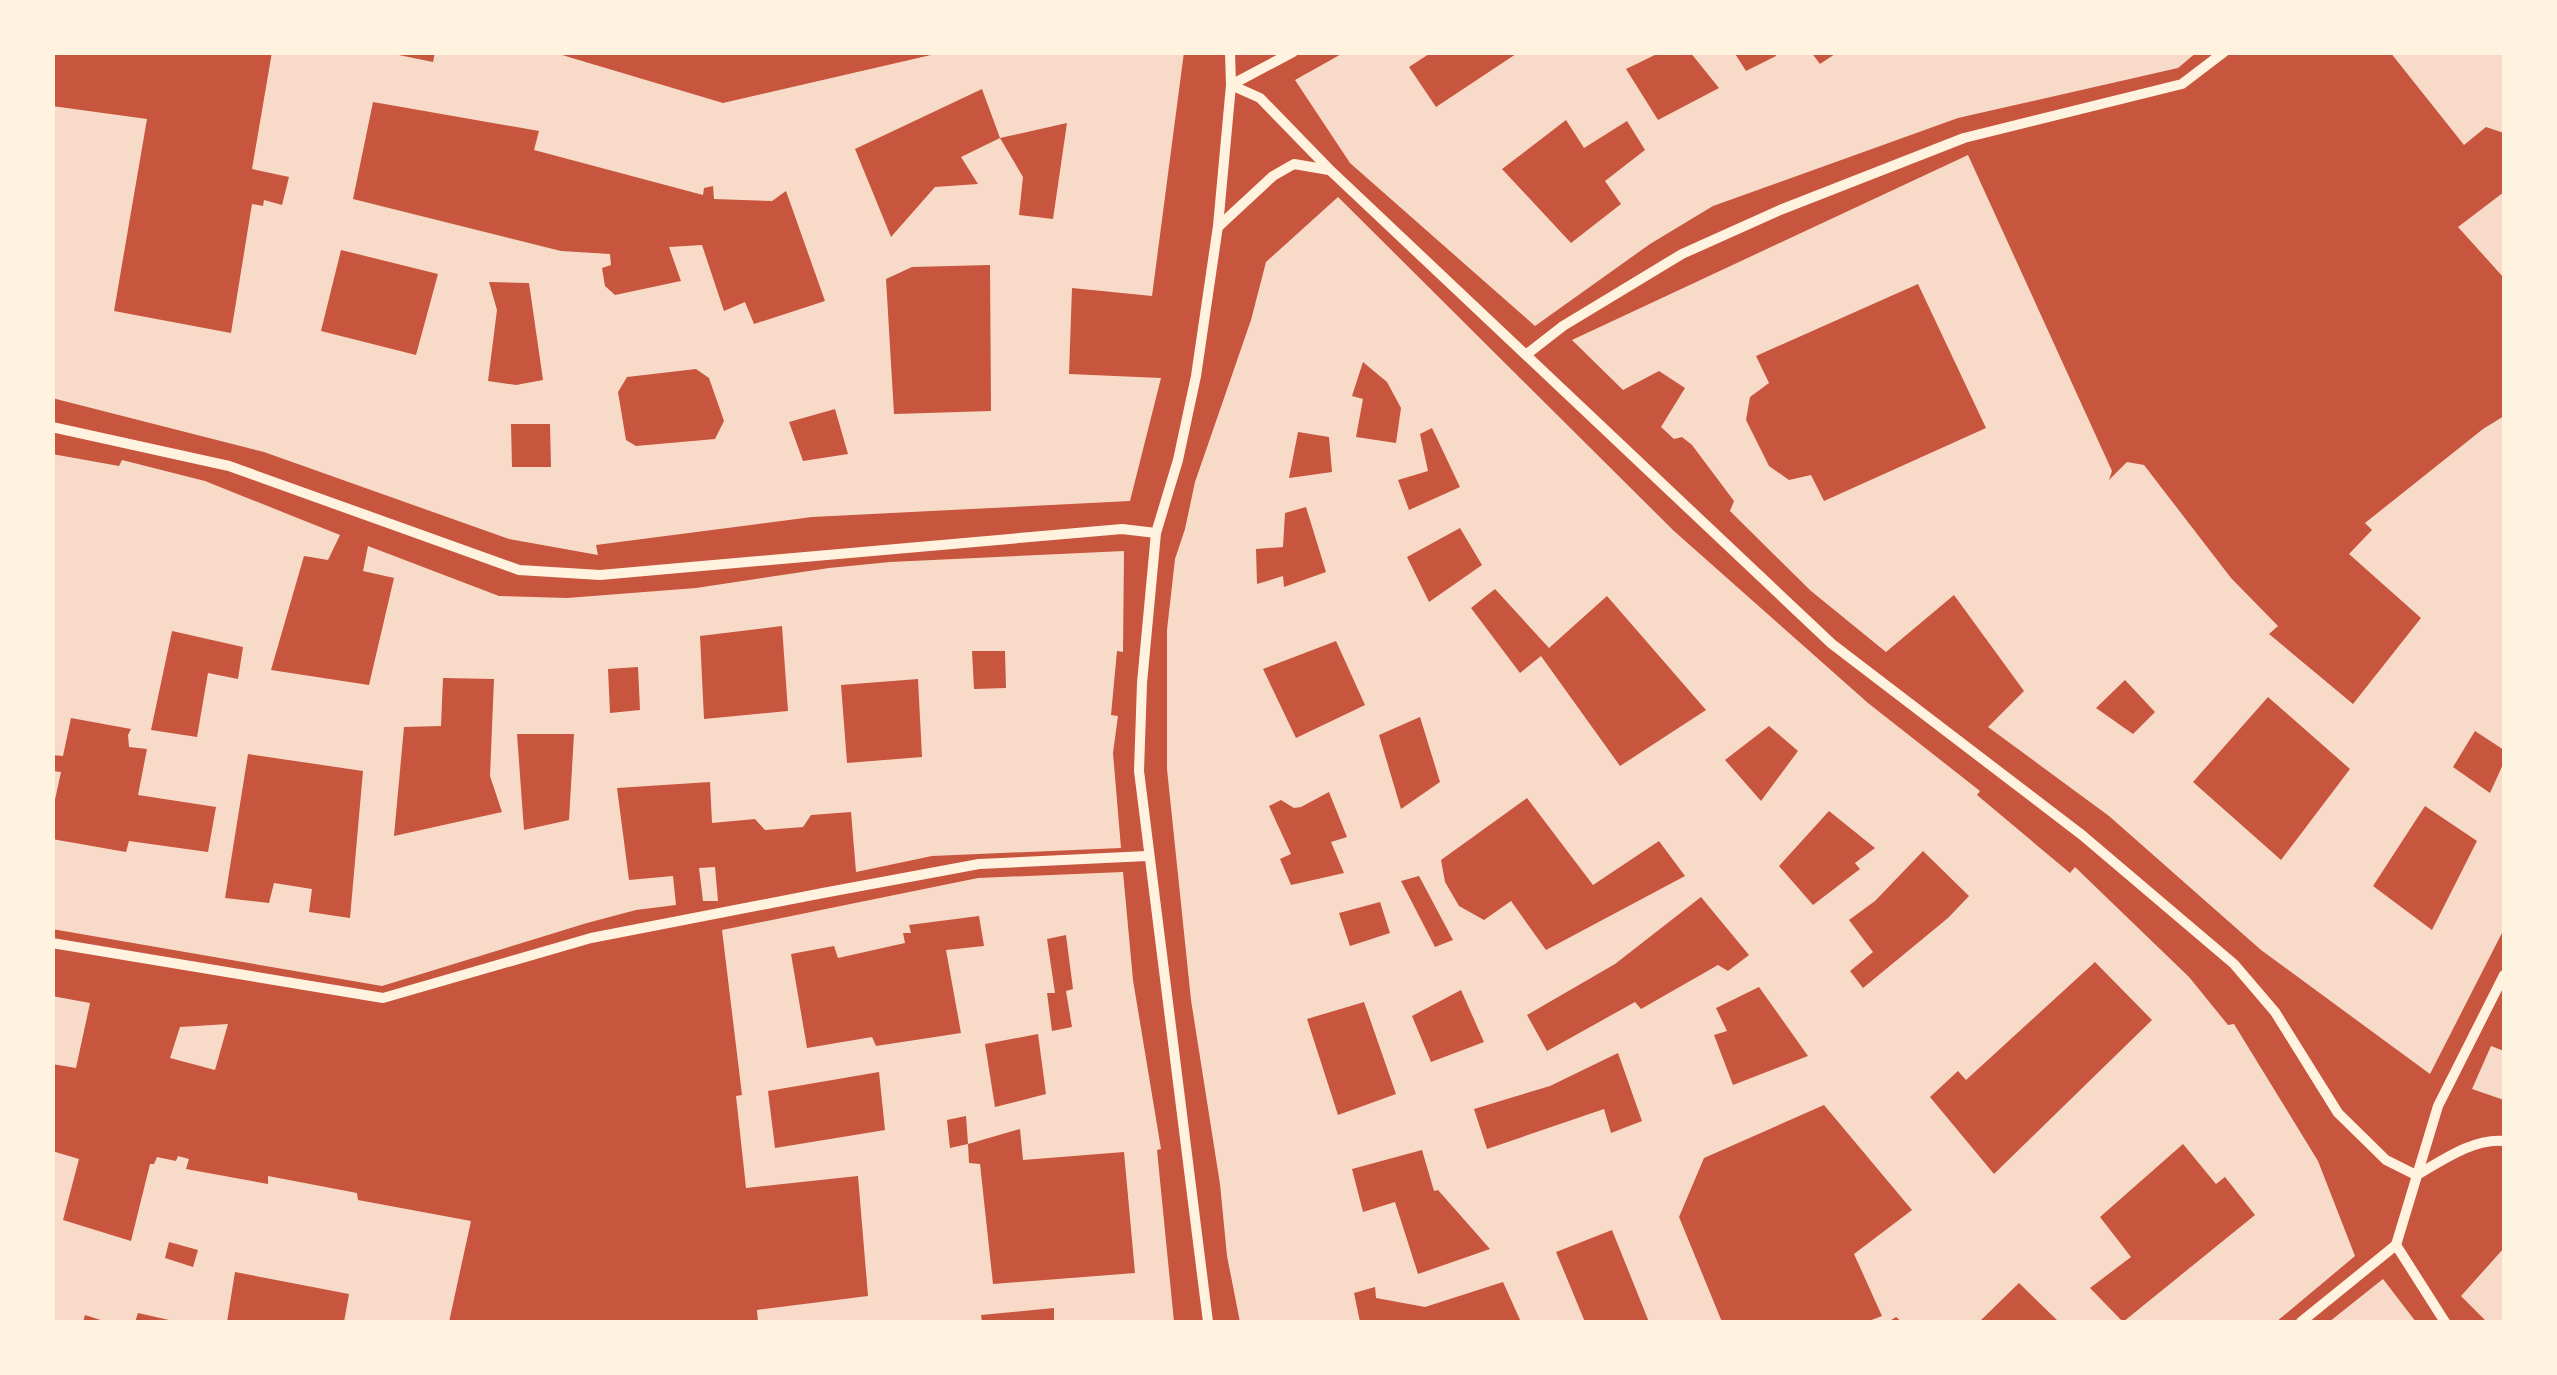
<svg xmlns="http://www.w3.org/2000/svg" width="2557" height="1375" font-family="Raleway,sans-serif">
<rect width="100%" height="100%" fill="#c8553d"/>
<g fill="#f7dbc8" fill-rule="evenodd">
<path d="M272,52H384L433,62L435,52H552L723,103L944,52H1184L1152,296L1072,288L1069,374L1161,378L1130,501L812,517L596,545L598,555L509,539L264,452L52,398V208L55,189H52V106L147,119L114,311L231,333L252,204L263,206L264,200L282,205L289,177L252,169ZM982,89L1000,138L961,157L978,184L935,187L891,237L855,149ZM373,102L539,131L534,150L703,195L704,188L713,186L714,199L772,201L786,191L825,301L754,324L745,302L724,311L702,245L669,247L681,281L615,295L605,286L602,268L611,265L610,254L561,251L353,199ZM1067,123L1053,219L1019,215L1023,177L1000,138ZM341,250L438,274L416,355L321,331ZM990,265L991,411L894,414L886,279L912,267ZM489,282L529,283L543,380L516,385L488,381L497,310ZM696,369L709,378L724,421L715,439L636,446L626,440L618,392L627,377ZM835,409L848,454L803,461L789,422ZM511,424H550L551,467H512Z"/>
<path d="M1345,52H1432L1409,67L1436,107L1519,52H1661L1626,69L1658,120L1719,88L1690,52H1734L1746,71L1776,56L1774,52H1811L1820,64L1838,52H2197L2178,68L1958,118L1713,206L1650,244L1535,326L1350,163L1295,80ZM1566,120L1584,148L1627,121L1645,150L1605,181L1621,204L1571,243L1502,169Z"/>
<path d="M2390,52H2504V133L2486,127L2464,145Z"/>
<path d="M1968,155L2112,471L2109,480L2127,462L2144,465L2231,578L2278,626L2269,634L2353,704L2421,618L2349,554L2372,530L2365,523L2483,429L2504,416V750L2475,731L2453,767L2490,793L2504,762V929L2430,1074L2261,950L2109,816L1988,727L2024,691L1954,595L1886,652L1811,591L1730,511L1734,501L1692,445L1682,437L1674,439L1661,427L1685,388L1659,371L1623,390L1572,340ZM1918,284L1986,428L1824,501L1811,475L1789,480L1769,466L1746,420L1750,397L1769,383L1756,356ZM2125,680L2155,712L2133,734L2096,708ZM2268,697L2350,769L2281,860L2193,782ZM2425,806L2477,841L2432,930L2373,886Z"/>
<path d="M2504,192V278L2458,227Z"/>
<path d="M1338,197L1674,531L1868,703L1980,791L1977,795L2070,873L2075,867L2189,977L2228,1025L2234,1024L2318,1161L2355,1256L2276,1322H2059L2019,1283L1979,1322H1902L1896,1317L1888,1322H1866L1882,1316L1854,1254L1912,1210L1824,1105L1704,1158L1679,1217L1722,1322H1649L1612,1230L1556,1252L1585,1322H1521L1503,1282L1425,1307L1376,1298L1375,1287L1354,1293L1360,1322H1240L1227,1256L1220,1184L1191,1000L1167,769V630L1175,559L1185,529L1195,482L1251,320L1266,262ZM1363,362L1387,382L1401,408L1396,443L1356,437L1363,399L1352,396ZM1432,428L1460,487L1409,510L1398,480L1428,471L1420,434ZM1298,432L1329,437L1332,472L1289,478ZM1306,507L1326,572L1284,587L1283,576L1257,584L1256,549L1283,547L1285,513ZM1460,528L1482,565L1429,602L1407,557ZM1495,589L1549,648L1607,596L1706,710L1620,766L1541,656L1520,673L1471,608ZM1336,641L1365,705L1296,738L1263,669ZM1420,717L1440,782L1401,809L1379,735ZM1769,726L1798,751L1761,801L1725,760ZM1329,792L1347,837L1331,842L1344,873L1291,885L1280,859L1291,854L1269,806L1281,800L1294,808L1301,807ZM1527,798L1593,885L1659,841L1685,876L1546,950L1511,901L1484,920L1459,906L1445,882L1441,860ZM1829,811L1875,848L1855,863L1860,869L1813,905L1779,866ZM1923,851L1969,896L1948,918L1863,988L1850,971L1873,952L1849,920L1875,901ZM1419,876L1453,940L1435,947L1401,881ZM1701,897L1749,955L1728,971L1718,965L1641,1009L1635,1002L1547,1051L1527,1015L1615,964ZM1380,902L1390,933L1350,946L1339,913ZM2095,962L2152,1020L1994,1174L1930,1097L1958,1071L1966,1080ZM1759,987L1808,1056L1733,1085L1714,1035L1727,1031L1716,1008ZM1461,990L1484,1042L1431,1062L1412,1016ZM1364,1002L1396,1094L1338,1115L1307,1019ZM1618,1053L1642,1121L1611,1133L1604,1109L1487,1149L1474,1109L1550,1086ZM2183,1144L2216,1184L2225,1177L2255,1215L2123,1322L2090,1288L2131,1257L2100,1217ZM1422,1150L1434,1191L1438,1190L1490,1249L1418,1274L1395,1202L1363,1212L1352,1169Z"/>
<path d="M52,454L119,466L122,460L205,481L340,535L328,560L304,556L271,670L369,685L394,578L363,571L368,546L499,596L567,598L696,588L829,568L890,562L1124,551L1123,652L1117,651L1111,715L1118,716L1113,753L1121,848L932,856L856,872L851,812L811,815L803,827L765,830L755,819L712,823L710,782L617,788L629,880L673,876L676,905L636,910L587,923L382,986L52,929V839L126,852L129,841L208,852L216,807L138,795L147,749L129,747L128,735L131,729L71,718L63,756L52,755ZM782,626L788,711L704,719L700,636ZM172,631L243,647L238,679L208,673L197,737L151,730ZM972,651H1005L1006,688L974,689ZM638,667L640,710L610,713L608,669ZM443,678L494,679L490,776L502,812L394,836L404,727L441,726ZM918,679L922,757L847,763L841,685ZM517,734H574L569,820L524,830ZM248,754L363,771L350,918L309,912L312,889L274,883L269,903L225,898Z"/>
<path d="M52,771L61,772L54,804H52Z"/>
<path d="M715,867L718,901H703L699,868Z"/>
<path d="M1123,872L1133,980L1161,1149L1157,1150L1174,1322H1054V1308L981,1315L982,1322H758L757,1310L868,1296L858,1176L746,1188L736,1096L742,1095L722,930L978,878ZM979,916L984,946L946,950L961,1033L876,1046L872,1037L807,1048L791,954L834,946L838,958L905,943L903,933H911L909,925ZM1066,935L1073,989L1066,991L1072,1027L1052,1031L1047,993H1055L1047,939ZM1038,1034L1046,1094L995,1107L985,1044ZM879,1072L885,1130L775,1148L768,1091ZM966,1116L968,1144L1020,1129L1023,1160L1124,1152L1135,1273L993,1284L980,1164L969,1163L968,1144L950,1148L947,1120Z"/>
<path d="M52,996L90,1003L76,1068L52,1064Z"/>
<path d="M228,1024L215,1070L170,1058L180,1027Z"/>
<path d="M2491,1046L2504,1051V1100L2472,1089Z"/>
<path d="M52,1151L79,1159L63,1220L131,1241L150,1164H154L157,1157L176,1161L178,1156L189,1159L186,1169L268,1184V1176L357,1193L358,1200L471,1221L449,1322H344L349,1294L235,1272L227,1322H178L138,1313L135,1322H107L85,1315L83,1322H52ZM169,1242L198,1250L193,1267L165,1258Z"/>
<path d="M2504,1248V1322H2487L2461,1296Z"/>
<path d="M2383,1279L2416,1322H2329Z"/>
</g>
<g fill="none" stroke-linecap="round" stroke-linejoin="round">
<g stroke="#fff3e0" stroke-width="10">
<path d="M1231,85L1260,98L1331,171L1832,644L2082,835L2234,964L2275,1012L2338,1113L2386,1160L2416,1175"/>
<path d="M1231,85L1293,52"/>
<path d="M1219,226L1273,176L1294,164L1329,170"/>
<path d="M1527,354L1563,326L1682,254L1780,210L1964,138L2182,84L2224,52"/>
<path d="M52,427L229,466L519,570L600,575L1122,529L1156,533"/>
<path d="M52,943L383,998L591,938L823,893L979,864L1147,856"/>
<path d="M2417,1175C2443,1160 2474,1138 2504,1141"/>
<path d="M2396,1245L2438,1106L2504,975"/>
<path d="M2396,1245L2445,1322"/>
<path d="M1208,1322L1139,771L1142,683L1156,533L1178,460L1196,376L1218,226L1231,85L1230,52"/>
<path d="M2301,1322L2396,1245"/>
</g>
</g>
<rect width="2557" height="1375" fill="none" stroke="#fff3e0" stroke-width="110"/>
</svg>
